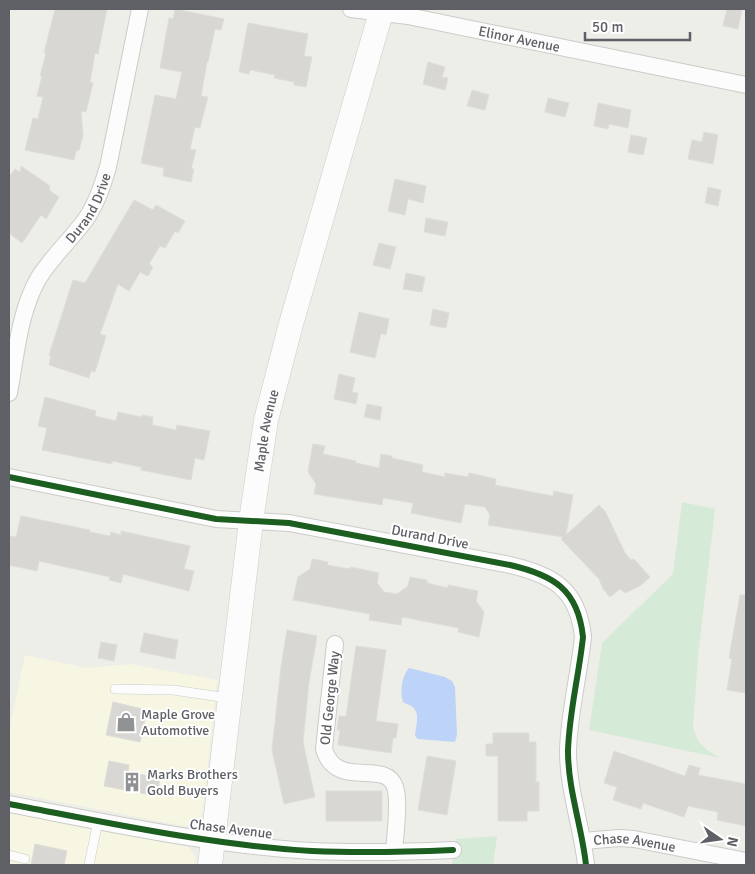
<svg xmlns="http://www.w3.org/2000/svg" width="755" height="874" font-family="Signika,sans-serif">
<rect width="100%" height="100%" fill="#eeeee8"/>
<g fill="#f7f6e2">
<path d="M25,655L86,668L130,664L217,680L203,810L200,819L192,824L184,826L9,792V731Z"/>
<path d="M9,812L178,845L188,847L191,851L195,856L196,865H9Z"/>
</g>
<g fill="#d6ead8">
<path d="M682,502L715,509L698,657L693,727L698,741L707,750L720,758L589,730L602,643L673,574Z"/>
<path d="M497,836L493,865H452L456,839Z"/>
</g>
<path fill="#bdd3f7" d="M409,668L445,677L452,681L455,687L457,735L455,742L418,739L415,736C416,722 423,708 404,703C399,695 402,675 409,668Z"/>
<g fill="#d8d7d3" stroke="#deddd8">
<path d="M55,9H107L98,54L95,53L90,82L93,83L86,112L81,111L83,135L79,150L76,151L74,160L25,150L33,118L38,119L43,97L37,96L42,76H40L46,53H44Z"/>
<path d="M175,9L224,19L221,30L215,29L208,62H207L201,96L208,97L200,128L195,127L190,149L196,150L191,169H194L191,182L163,176L164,168L141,163L155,95L176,99L182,72L160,68L169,18L173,19Z"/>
<path d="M727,9H742L738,29L723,26Z"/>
<path d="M248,23L308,34L304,56L312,57L306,87L294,85V82L274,78L275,75L250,70L249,74L239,72Z"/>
<path d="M428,62L445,67L442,77L448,78L445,90L423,84Z"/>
<path d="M472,90L489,95L485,110L467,106Z"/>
<path d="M548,98L569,103L565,117L545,112Z"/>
<path d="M598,103L631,110L628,128L609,124L608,129L594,126Z"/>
<path d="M704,132L718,135L713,164L688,159L692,140L702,142Z"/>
<path d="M631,135L647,138L643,155L628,152Z"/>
<path d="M21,166L50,186L49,190L59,197L46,219L41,215L22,243L9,233V177L15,169L20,172Z"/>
<path d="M395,179L426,186L423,203L408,199L405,215L388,211Z"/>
<path d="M708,187L721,190L718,206L705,203Z"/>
<path d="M134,200L153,210L156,205L185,221L178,233L175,231L165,248L160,246L149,264L153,267L148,276L140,272L129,291L118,284L100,334L106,336L95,372L91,371L89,378L49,365L51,356L49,355L73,280L85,283Z"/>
<path d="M426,218L448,222L445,236L424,232Z"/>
<path d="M379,243L396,247L390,269L373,265Z"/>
<path d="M406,273L425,277L422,292L403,289Z"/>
<path d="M433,309L449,313L446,328L430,325Z"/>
<path d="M359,312L389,319L386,335L381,333L375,358L350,352Z"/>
<path d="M339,374L355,378L352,392L358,393L356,404L334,399Z"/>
<path d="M45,397L96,411L95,416L116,421L118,412L141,417L142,415L153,417L152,425L176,430L177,425L210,431L204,460L195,458L191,480L141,470V467L112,461V464L42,450L47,428L38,426Z"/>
<path d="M367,404L382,407L380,420L364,417Z"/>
<path d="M313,444L325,446L323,454L356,461V463L379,468L381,454L392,456V458L423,465L422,472L445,477V473L468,477L469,473L496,479L495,485L553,496L554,491L573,495L566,535L599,505L605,511L625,553L631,560L634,559L650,577L640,586L625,593L620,589L610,597L603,589L599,579L561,539L563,537L488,525L490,515L485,507L465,504L461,523L411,513L413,503L383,498L382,505L314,494L316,484L308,472Z"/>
<path d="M21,516L90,530V532L110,536L111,532L121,535V531L190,546L184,569L194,571L189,591L123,574L121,583L109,580L110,577L39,561L37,571L9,565V536L16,537Z"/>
<path d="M312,559L328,562L327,565L350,569L351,567L379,573L377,583L384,592L397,594L408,586L410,577L427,580V583L448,588V585L478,591L476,601L484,612L479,637L458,632L459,628L402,617L401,625L369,620L370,614L293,600L298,577L310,569Z"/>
<path d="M740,595H746V693L727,690L732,659L729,658Z"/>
<path d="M287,630L317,636L309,682L303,742L315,797L284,804L272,750L281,667Z"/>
<path d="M144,633L178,640L175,659L140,652Z"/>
<path d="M101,642L117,645L114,661L98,658Z"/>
<path d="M356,646L386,650L376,721L398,724L396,738H393L391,753L338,745L340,730H337L339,716L346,717Z"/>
<path d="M113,702L147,710L140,742L106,735Z"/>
<path d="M493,733H529V742H536V782H539V811H527V821H498V756H486V744H493Z"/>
<path d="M614,751L685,776L689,765L700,768L698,775L746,784V826L717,820L718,812L688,806L684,817L643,803L641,809L613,800L617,787L604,783Z"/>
<path d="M427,756L456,761L447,815L418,810Z"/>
<path d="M109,761L129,765L128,772L160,778L157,796L104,786Z"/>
<rect x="326" y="791" width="56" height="30"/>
<path d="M35,844L67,851L64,865H31Z"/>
</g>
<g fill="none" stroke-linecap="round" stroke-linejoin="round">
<defs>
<g id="service">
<path d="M115,689L173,690L228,698"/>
<path d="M9,855L25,859"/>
<path d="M89,865L98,821"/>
</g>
<g id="minor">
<path id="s1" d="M351,9L408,16L746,85"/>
<path id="s2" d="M9,393C16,356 19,313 38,279C52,256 73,238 88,216C98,200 103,184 108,167L140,9"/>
<path d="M9,477L216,519L289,523L510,565C553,575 578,589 583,637C579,675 569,713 568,751C568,790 582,827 586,865"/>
<path d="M335,644L324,749C336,791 386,758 395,787C400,801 395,836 394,852"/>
<path d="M9,804C109,823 210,845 312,851C359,853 406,852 453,850"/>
<path id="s3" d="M583,841L619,838L634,839L746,861"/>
</g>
<g id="secondary">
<path id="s4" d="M210,865L251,521L266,420L291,324L382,9"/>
</g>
</defs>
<use href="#service" stroke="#cbccca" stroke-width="10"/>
<use href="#minor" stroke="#cbccca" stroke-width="18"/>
<use href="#secondary" stroke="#cbcbca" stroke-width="25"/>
<use href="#service" stroke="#fcfcfc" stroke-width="9"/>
<use href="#minor" stroke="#fcfcfc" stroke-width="16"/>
<use href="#secondary" stroke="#fcfcfc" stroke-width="24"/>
<defs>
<g id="cycleway">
<path d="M9,477L216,519L289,523L510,565C553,575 578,589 583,637C579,675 569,713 568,751C568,790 582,827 586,865"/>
<path d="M9,804C109,823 210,845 312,851C359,853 406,852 453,850"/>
</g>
</defs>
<use href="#cycleway" stroke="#fff" stroke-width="9"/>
<use href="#cycleway" stroke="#1b5e20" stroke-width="6"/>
</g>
<defs>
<symbol id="shop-bare" viewBox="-9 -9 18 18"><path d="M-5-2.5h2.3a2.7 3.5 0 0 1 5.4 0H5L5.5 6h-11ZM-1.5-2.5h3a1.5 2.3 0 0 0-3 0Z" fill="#909294" stroke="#fff" stroke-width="2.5" paint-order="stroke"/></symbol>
<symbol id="building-bare" viewBox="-9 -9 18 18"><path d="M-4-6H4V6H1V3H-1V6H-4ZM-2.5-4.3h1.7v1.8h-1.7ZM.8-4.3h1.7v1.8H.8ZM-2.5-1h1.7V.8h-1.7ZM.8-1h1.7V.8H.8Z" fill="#909294" stroke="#fff" stroke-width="2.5" paint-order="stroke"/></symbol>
</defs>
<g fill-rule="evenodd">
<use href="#shop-bare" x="112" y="708" width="28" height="28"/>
<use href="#building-bare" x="118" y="768" width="28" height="28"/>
</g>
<g text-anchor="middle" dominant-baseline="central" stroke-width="4" stroke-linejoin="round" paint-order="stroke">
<g font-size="14" fill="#5e6066" stroke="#fff">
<text stroke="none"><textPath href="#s1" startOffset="171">Elinor Avenue</textPath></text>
<text stroke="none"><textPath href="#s2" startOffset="206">Durand Drive</textPath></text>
<text stroke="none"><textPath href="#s4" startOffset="438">Maple Avenue</textPath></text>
<text transform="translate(430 537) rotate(11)">Durand Drive</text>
<text transform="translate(330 698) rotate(-84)">Old George Way</text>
<text transform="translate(231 829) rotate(7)">Chase Avenue</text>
<text stroke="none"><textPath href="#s3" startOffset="52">Chase Avenue</textPath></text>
</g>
<g font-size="14" fill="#5e6066" stroke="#fff" text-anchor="start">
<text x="141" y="714">Maple Grove<tspan x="141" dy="16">Automotive</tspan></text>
<text x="147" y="774">Marks Brothers<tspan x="147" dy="16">Gold Buyers</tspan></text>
</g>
</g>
<rect width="755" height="874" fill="none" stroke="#5e6066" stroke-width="20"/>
<g transform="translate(720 839) rotate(103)" stroke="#ffffff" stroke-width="4" paint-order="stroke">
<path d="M0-4L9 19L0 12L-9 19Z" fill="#5e6066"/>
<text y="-8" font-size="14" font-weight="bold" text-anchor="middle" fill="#5e6066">N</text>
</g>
<path d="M585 32v8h105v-8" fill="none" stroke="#5e6066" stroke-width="2.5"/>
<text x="592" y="32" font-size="15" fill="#5e6066" stroke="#ffffff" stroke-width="4" paint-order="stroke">50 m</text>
</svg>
